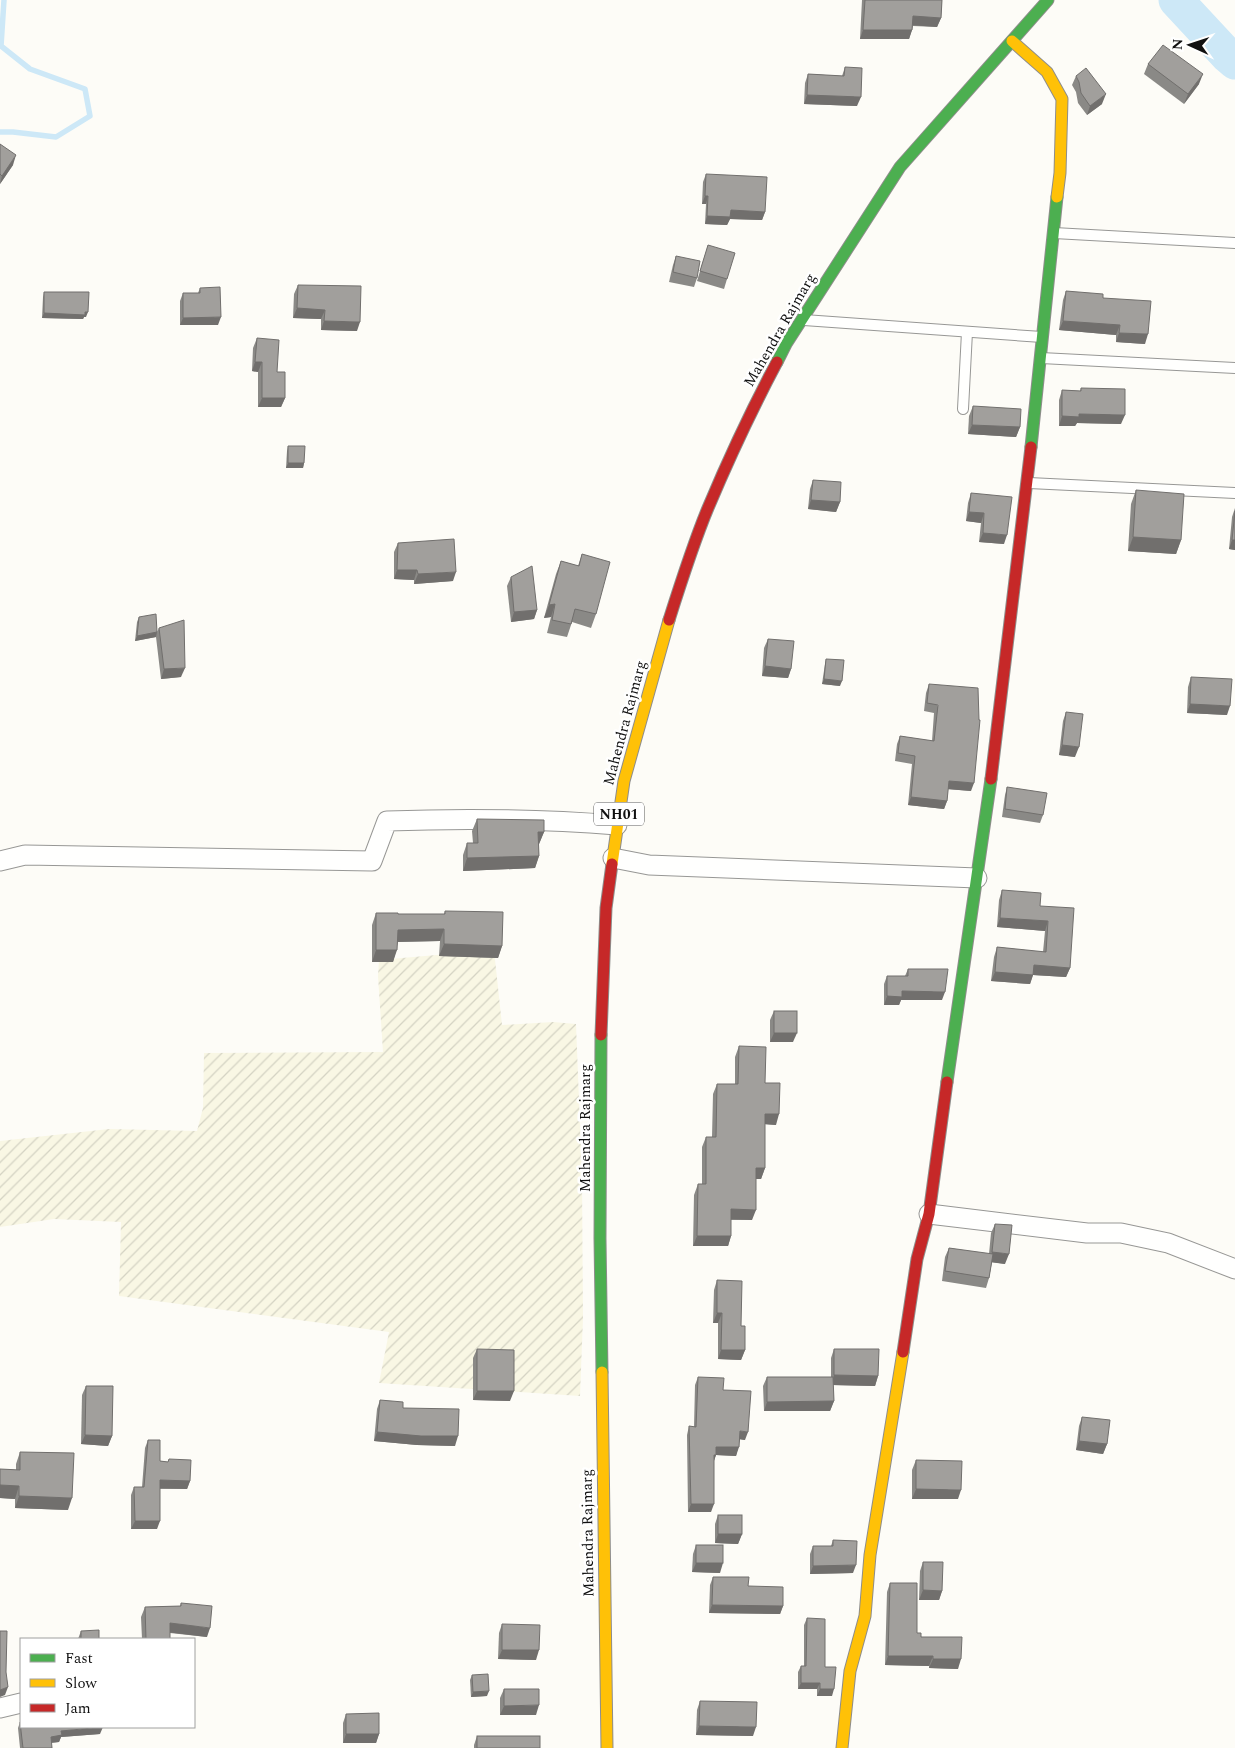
<svg xmlns="http://www.w3.org/2000/svg" width="1235" height="1748" font-family="Spectral,serif">
<defs>
<pattern id="farmland-furrows" width="10" height="10" patternUnits="userSpaceOnUse" patternTransform="scale(1.25)"><rect width="10" height="10" fill="#f9f7e4"/><path d="M-1 1l2-2M0 10L10 0M9 11l2-2" fill="none" stroke="#d4d3c3"/></pattern>
</defs>
<rect width="100%" height="100%" fill="#fdfcf7"/>
<path fill="url(#farmland-furrows)" d="M494,950L502,1025L553,1022L576,1024L582,1178L583,1318L580,1396L379,1383L389,1332L119,1296L121,1222L54,1219L0,1227V1141L109,1129L197,1131L203,1108L204,1053L383,1052L378,976L379,960Z"/>
<g fill="none" stroke-linecap="round" stroke-linejoin="round">
<path stroke="#cde8f7" stroke-width="5.5" d="M0,132H13L56,137L90,116L85,89L30,69L1,46L4,0"/>
<path stroke="#cde8f7" stroke-width="35" d="M1176,0L1228,56L1235,62"/>
<defs>
<g id="lane">
<path d="M1054,233L1235,243"/>
<path d="M804,320L1042,337"/>
<path d="M1041,358L1235,368"/>
<path d="M963,409L967,332"/>
<path d="M1029,483L1235,493"/>
</g>
<g id="street">
<path d="M613,858L649,865L977,878"/>
<path d="M0,861L25,855L372,861L387,821C464,818 540,819 617,825"/>
<path d="M929,1214L1087,1233H1121L1168,1243L1235,1269"/>
<path d="M0,1708L21,1703"/>
</g>
<g id="fast">
<path d="M777,362L786,344L900,167L1048,0"/>
<path d="M1031,447L1057,197"/>
<path d="M601,1035L600,1238L602,1372"/>
<path d="M947,1082L991,779"/>
</g>
<g id="slow">
<path d="M1012,41L1047,72L1062,99L1060,173L1057,197"/>
<path d="M612,864L624,781L669,620"/>
<path d="M602,1372L607,1748"/>
<path d="M842,1748L850,1671L865,1616L870,1555L903,1352"/>
</g>
<g id="jam">
<path d="M669,620C681,582 693,544 708,508C729,458 752,409 777,362"/>
<path d="M991,779L1031,447"/>
<path d="M601,1035L606,908L612,864"/>
<path d="M903,1352L917,1259L929,1214L947,1082"/>
</g>
</defs>
<use href="#lane" stroke="#979795" stroke-width="12"/>
<use href="#street" stroke="#979795" stroke-width="21"/>
<use href="#fast" stroke="#8e8d8b" stroke-width="13"/>
<use href="#slow" stroke="#8e8d8b" stroke-width="13"/>
<use href="#jam" stroke="#8e8d8b" stroke-width="13"/>
<use href="#lane" stroke="#fffffe" stroke-width="10"/>
<use href="#street" stroke="#fffffe" stroke-width="19"/>
<use href="#fast" stroke="#4caf50" stroke-width="11"/>
<use href="#slow" stroke="#ffc107" stroke-width="11"/>
<use href="#jam" stroke="#c62828" stroke-width="11"/>
</g>
<g fill="#8a8986">
<path d="M862,0H942L941,18L937,27L913,26L912,30L909,39H860Z"/>
<path d="M1148,64L1199,84L1184,104L1144,74Z"/>
<path d="M845,67L857,106L804,104L805,83L808,74L842,76Z"/>
<path d="M1076,76L1102,104L1087,115L1078,103L1076,92L1072,85Z"/>
<path d="M0,144L13,165L0,184Z"/>
<path d="M706,174L765,212L762,220L730,219L727,225L705,224L706,204H702L703,182Z"/>
<path d="M708,245L727,279L724,289L697,281Z"/>
<path d="M676,256L697,278L694,287L669,282L673,265Z"/>
<path d="M298,285L357,331L321,330V319L293,318L294,294Z"/>
<path d="M200,288L218,325H180V301L183,293H198Z"/>
<path d="M1066,291L1103,298L1145,344L1116,342V335L1059,330L1063,300Z"/>
<path d="M44,292L86,317H84L83,319L42,318L43,297Z"/>
<path d="M257,338L285,398L281,407H258V372L252,371L253,348Z"/>
<path d="M1081,388L1121,424L1077,423L1075,426H1059V400L1062,390L1080,391Z"/>
<path d="M973,406L1020,427L1016,437L968,434L969,416Z"/>
<path d="M288,446L304,463L303,468H286L287,451Z"/>
<path d="M813,480L840,502L836,512L808,509L810,489Z"/>
<path d="M1136,490L1181,540L1176,554L1128,551L1131,504Z"/>
<path d="M971,493L1004,544L979,542L981,523L966,521L968,503Z"/>
<path d="M1235,508V550L1229,549L1232,517Z"/>
<path d="M398,543L453,581L414,584V580L394,579V552Z"/>
<path d="M582,554L596,614L591,628L572,622L567,637L547,633L551,617L544,618L556,574L561,561L578,566Z"/>
<path d="M511,577L537,610L534,619L511,622L507,586Z"/>
<path d="M139,617L157,632L159,628L181,677L161,679L156,637L135,641L137,622Z"/>
<path d="M768,639L791,669L788,678L762,676L764,648Z"/>
<path d="M826,659L840,686L822,684L825,664Z"/>
<path d="M1191,677L1227,715L1187,713L1188,687Z"/>
<path d="M929,684L971,791L948,789L947,801L944,809L908,805L912,764L895,761L897,744L900,736L932,741L934,713L924,711L926,693Z"/>
<path d="M1066,712L1075,757L1059,755L1063,721Z"/>
<path d="M1007,787L1043,815L1040,823L1002,817L1005,795Z"/>
<path d="M477,819L544,832L539,844H538L539,856L535,868L463,871V855L467,843H473L472,831Z"/>
<path d="M1002,890L1040,906L1070,968L1066,977L1033,975L1030,984L991,981L994,957L997,947L1043,952L1045,931L997,927L999,900Z"/>
<path d="M445,911L502,946L498,958L439,956L440,941L398,942L393,962H372V925L376,913L398,914H444Z"/>
<path d="M908,969L942,1000H901L899,1005H884V984L887,976H905Z"/>
<path d="M774,1011L793,1042H770V1020Z"/>
<path d="M739,1046L765,1083L776,1125L765,1124V1168L761,1179H756L752,1220H731V1236L728,1246H693L694,1195L698,1184H702V1147L706,1137H712L713,1094L717,1084H735V1057Z"/>
<path d="M995,1224L1005,1264L992,1262L989,1278L986,1288L942,1281L945,1257L949,1248L989,1254L991,1233Z"/>
<path d="M717,1280L741,1326L745,1350L741,1360L718,1359V1323H713L714,1290Z"/>
<path d="M477,1349L510,1401L473,1400V1358Z"/>
<path d="M834,1349L878,1376L875,1386L833,1385L834,1401L830,1411H764L763,1386L767,1377H831V1358Z"/>
<path d="M698,1377L723,1390L745,1440L740,1439L736,1456L716,1455L714,1461L711,1512H688L687,1435L689,1426L694,1427L695,1385Z"/>
<path d="M86,1386L112,1436L108,1446L81,1444L82,1395Z"/>
<path d="M380,1400L455,1446L417,1445L374,1441L377,1409Z"/>
<path d="M1082,1417L1107,1444L1103,1454L1076,1450L1079,1426Z"/>
<path d="M148,1440L160,1461L168,1462L169,1459L190,1481L187,1489H160L157,1529H131V1495L134,1487H142L145,1448Z"/>
<path d="M20,1452L68,1510L15,1508V1499L0,1498V1469L16,1470V1464Z"/>
<path d="M916,1460L958,1499H912V1470Z"/>
<path d="M718,1515L742,1534L738,1544L715,1543V1524Z"/>
<path d="M833,1540L853,1573L810,1574V1554L813,1546H831Z"/>
<path d="M696,1545L720,1573L692,1572L693,1554Z"/>
<path d="M923,1562L942,1591L939,1600H919L920,1571Z"/>
<path d="M713,1577L748,1586L783,1606L780,1614L709,1613L710,1585Z"/>
<path d="M890,1583L917,1633L958,1669L929,1668V1666L885,1665L887,1592Z"/>
<path d="M181,1603L207,1637L170,1633V1639H142L141,1617L145,1607L180,1606Z"/>
<path d="M807,1618L825,1667L832,1696H817V1689H798V1672L801,1666H804V1625Z"/>
<path d="M502,1624L536,1660L498,1659L499,1633Z"/>
<path d="M81,1631L99,1639H78Z"/>
<path d="M472,1675L487,1696L471,1697L470,1680Z"/>
<path d="M504,1689L536,1715H500V1698Z"/>
<path d="M700,1701L753,1736L696,1735L697,1710Z"/>
<path d="M346,1714L379,1734L376,1743H343V1723Z"/>
<path d="M20,1722L100,1734L61,1737L59,1742L51,1743L52,1748H20L18,1728Z"/>
<path d="M477,1736L540,1748H474V1745Z"/>
</g>
<g fill="#716f6d">
<path d="M913,16L941,18L937,27L910,25Z"/>
<path d="M863,30H912L909,39H860Z"/>
<path d="M1203,74L1199,84L1184,104L1188,94Z"/>
<path d="M1106,94L1102,104L1087,115L1090,106Z"/>
<path d="M807,95L861,97L857,106L804,104Z"/>
<path d="M16,155L13,165L0,184L2,176Z"/>
<path d="M705,196H708L706,204H702Z"/>
<path d="M731,210L765,212L762,220L730,219L727,225L705,224L707,216Z"/>
<path d="M297,308L325,310L321,319L293,318Z"/>
<path d="M88,312L86,317H84L83,319L42,318L44,313Z"/>
<path d="M221,317L218,325H180L183,318Z"/>
<path d="M324,321L360,322L357,331L321,330Z"/>
<path d="M1063,321L1120,325L1116,335L1059,330Z"/>
<path d="M1119,333L1148,334L1145,344L1116,342Z"/>
<path d="M255,362H262L258,372L252,371Z"/>
<path d="M262,398H285L281,407H258Z"/>
<path d="M1079,414L1125,415L1121,424L1077,423L1075,426H1059L1062,416Z"/>
<path d="M972,425L1020,427L1016,437L968,434Z"/>
<path d="M288,463H304L303,468H286Z"/>
<path d="M811,500L840,502L836,512L808,509Z"/>
<path d="M969,512L984,513L981,523L966,521Z"/>
<path d="M983,533L1007,535L1004,544L979,542Z"/>
<path d="M1133,537L1181,540L1176,554L1128,551Z"/>
<path d="M1232,540H1235V550L1229,549Z"/>
<path d="M397,570H417L414,580L394,579Z"/>
<path d="M456,572L453,581L414,584L418,574Z"/>
<path d="M555,604L551,617L544,618L549,605Z"/>
<path d="M537,610L534,619L511,622L514,612Z"/>
<path d="M157,632L156,637L135,641L137,636Z"/>
<path d="M765,666L791,669L788,678L762,676Z"/>
<path d="M185,668L181,677L161,679L164,669Z"/>
<path d="M824,679L842,681L840,686L822,684Z"/>
<path d="M1190,704L1230,706L1227,715L1187,713Z"/>
<path d="M1062,745L1079,747L1075,757L1059,755Z"/>
<path d="M949,781L974,783L971,791L946,789Z"/>
<path d="M911,797L947,801L944,809L908,805Z"/>
<path d="M538,832H544L539,844H533Z"/>
<path d="M539,856L535,868L463,871L467,858Z"/>
<path d="M1000,918L1048,921L1045,931L997,927Z"/>
<path d="M444,929L440,941L393,942L398,930Z"/>
<path d="M444,944L502,946L498,958L439,956Z"/>
<path d="M376,950H397L393,962H372Z"/>
<path d="M1034,965L1070,968L1066,977L1033,975L1030,984L991,981L995,972Z"/>
<path d="M902,991L945,992L942,1000H901L899,1005H884L887,996Z"/>
<path d="M774,1033H797L793,1042H770Z"/>
<path d="M765,1114H779L776,1125L762,1124Z"/>
<path d="M756,1168H765L761,1179H753Z"/>
<path d="M731,1209L756,1210L752,1220L727,1219Z"/>
<path d="M697,1236H731L728,1246H693Z"/>
<path d="M992,1252L1009,1254L1005,1264L989,1262Z"/>
<path d="M717,1313H722L718,1323H713Z"/>
<path d="M721,1350H745L741,1360L718,1359Z"/>
<path d="M834,1375L878,1376L875,1386L831,1385Z"/>
<path d="M477,1391H514L510,1401L473,1400Z"/>
<path d="M834,1401L830,1411H764L767,1402Z"/>
<path d="M740,1431L748,1432L745,1440L737,1439Z"/>
<path d="M377,1432L458,1436L455,1446L417,1445L374,1441Z"/>
<path d="M85,1435L112,1436L108,1446L81,1444Z"/>
<path d="M1079,1441L1107,1444L1103,1454L1076,1450Z"/>
<path d="M716,1447H739L736,1456L716,1455L713,1463H711Z"/>
<path d="M160,1480L190,1481L187,1489L157,1488Z"/>
<path d="M0,1485L19,1486L15,1499L0,1498Z"/>
<path d="M916,1489L961,1490L958,1499H912Z"/>
<path d="M19,1496L72,1498L68,1510L15,1508Z"/>
<path d="M691,1504H714L711,1512H688Z"/>
<path d="M135,1521H160L157,1529H131Z"/>
<path d="M718,1534H742L738,1544L715,1543Z"/>
<path d="M696,1563H723L720,1573L692,1572Z"/>
<path d="M856,1565L853,1573L810,1574L813,1566Z"/>
<path d="M923,1590L942,1591L939,1600H919Z"/>
<path d="M712,1605L783,1606L780,1614L709,1613Z"/>
<path d="M170,1623L210,1628L207,1637L166,1632Z"/>
<path d="M502,1650H539L536,1660L498,1659Z"/>
<path d="M888,1656H933L929,1666L885,1665Z"/>
<path d="M933,1659H961L958,1669L929,1668Z"/>
<path d="M801,1683H820L817,1689H798Z"/>
<path d="M8,1687L5,1695L0,1697V1690Z"/>
<path d="M820,1689H834L832,1696H817Z"/>
<path d="M489,1691L487,1696L471,1697L473,1692Z"/>
<path d="M539,1705L536,1715H500L504,1706Z"/>
<path d="M699,1726L756,1727L753,1736L696,1735Z"/>
<path d="M103,1727L100,1734L61,1737L59,1742L48,1743L51,1737L61,1731Z"/>
<path d="M346,1734H379L376,1743H343Z"/>
</g>
<g fill="#a19f9c" stroke="#716f6d">
<path d="M865,0H942L941,18L913,16L912,30H863Z"/>
<path d="M1163,45L1203,74L1188,94L1148,64Z"/>
<path d="M845,67L862,68L861,97L807,95L808,74L844,76Z"/>
<path d="M1086,68L1106,94L1090,106L1081,93L1079,82L1076,76Z"/>
<path d="M0,144L16,155L2,176L0,174Z"/>
<path d="M706,174L767,177L765,212L731,210L730,217L707,216L708,196H705Z"/>
<path d="M708,245L735,253L727,279L700,271Z"/>
<path d="M676,256L700,261L697,278L673,272Z"/>
<path d="M298,285L361,286L360,322L324,321L325,310L297,308Z"/>
<path d="M220,287L221,317L183,318V293H200V288Z"/>
<path d="M1066,291L1103,294V298L1151,301L1148,334L1119,333L1120,325L1063,321Z"/>
<path d="M44,292H89L88,312H85V315L44,313Z"/>
<path d="M257,338L279,340L277,372H285V398H262V362H255Z"/>
<path d="M1081,388L1125,389V415L1079,414V417L1062,416V390L1081,391Z"/>
<path d="M973,406L1021,409L1020,427L972,425Z"/>
<path d="M288,446H305L304,463H288Z"/>
<path d="M813,480L841,482L840,502L811,500Z"/>
<path d="M1136,490L1184,494L1181,540L1133,537Z"/>
<path d="M971,493L1012,497L1007,535L983,533L984,513L969,512Z"/>
<path d="M1235,511V540H1232Z"/>
<path d="M454,539L456,572L418,574L417,570H397L398,543Z"/>
<path d="M582,554L610,562L596,614L575,609L571,624L552,620L555,604L549,605L561,561L579,566Z"/>
<path d="M532,566L537,610L514,612L511,577Z"/>
<path d="M156,614L157,632L137,636L139,617Z"/>
<path d="M184,620L185,668L164,669L159,628Z"/>
<path d="M768,639L794,641L791,669L765,666Z"/>
<path d="M826,659L844,660L842,681L824,679Z"/>
<path d="M1191,677L1232,679L1230,706L1190,704Z"/>
<path d="M929,684L978,688L979,720H980L974,783L949,781L947,801L911,797L915,756L898,753L900,736L934,741L938,705L927,703Z"/>
<path d="M1066,712L1083,714L1079,747L1062,745Z"/>
<path d="M1007,787L1047,793L1043,815L1005,809Z"/>
<path d="M477,819L544,820V832H538L539,856L467,858V843H478Z"/>
<path d="M1002,890L1041,893L1040,906L1074,908L1070,968L1034,965L1033,975L995,972L997,947L1046,952L1048,921L1000,918Z"/>
<path d="M445,911L503,912L502,946L444,944V929L398,930L397,950H376V913H398V914H445Z"/>
<path d="M908,969H948L945,992L902,991V997L887,996V976H908Z"/>
<rect x="774" y="1011" width="23" height="22"/>
<path d="M739,1046L766,1047L765,1083H780L779,1114H765V1168H756V1210L731,1209V1236H697L698,1184H706V1137H716L717,1084H738Z"/>
<path d="M995,1224L1012,1225L1009,1254L992,1252Z"/>
<path d="M949,1248L993,1254L989,1278L945,1271Z"/>
<path d="M717,1280L742,1281L741,1326H745V1350H721L722,1313H717Z"/>
<path d="M477,1349L514,1350V1391H477Z"/>
<path d="M834,1349H879L878,1376L834,1375Z"/>
<path d="M698,1377L724,1378L723,1390L751,1391L748,1432L740,1431L739,1447H716V1455H714V1504H691L689,1426L696,1427Z"/>
<path d="M767,1377H833L834,1401L767,1402Z"/>
<path d="M86,1386H113L112,1436L85,1435Z"/>
<path d="M380,1400L403,1402V1408L459,1409L458,1436H421L377,1432Z"/>
<path d="M1082,1417L1110,1420L1107,1444L1079,1441Z"/>
<path d="M148,1440H160V1461L168,1462L169,1459L191,1460L190,1481L160,1480V1521H135L134,1487H144Z"/>
<path d="M20,1452L74,1453L72,1498L19,1496V1486L0,1485V1469L20,1470Z"/>
<path d="M916,1460L962,1461L961,1490L916,1489Z"/>
<rect x="718" y="1515" width="24" height="19"/>
<path d="M833,1540L857,1541L856,1565L813,1566V1546H833Z"/>
<rect x="696" y="1545" width="27" height="18"/>
<path d="M923,1562H943L942,1591L923,1590Z"/>
<path d="M713,1577H749L748,1586L783,1587V1606L712,1605Z"/>
<path d="M890,1583H917V1633H921V1637H962L961,1659H933V1656H888Z"/>
<path d="M181,1603L212,1606L210,1628L170,1623V1639H146L145,1607L181,1606Z"/>
<path d="M807,1618L825,1619V1667H836L834,1689H820V1683H801V1666H806Z"/>
<path d="M502,1624L540,1625L539,1650H502Z"/>
<path d="M99,1630V1639H81V1631Z"/>
<path d="M0,1631H7L6,1672L8,1687L0,1690Z"/>
<path d="M488,1674L489,1691L473,1692L472,1675Z"/>
<path d="M504,1689H539V1705L504,1706Z"/>
<path d="M700,1701L757,1702L756,1727L699,1726Z"/>
<path d="M379,1713V1734H346V1714Z"/>
<path d="M20,1722H21V1727H103L61,1731L62,1735L51,1737L52,1748H23Z"/>
<rect x="477" y="1736" width="63" height="12"/>
</g>
<g text-anchor="middle" dominant-baseline="central" stroke-width="5" stroke-linejoin="round" paint-order="stroke">
<rect fill="#fff" stroke="#585858" stroke-width="1" x="594" y="802.5" width="50" height="23" rx="4"/>
<g font-size="14" font-weight="bold" fill="#111">
<text x="619" y="814">NH01</text>
</g>
<g font-size="15" fill="#111" stroke="#fff">
<text transform="translate(780 330) rotate(-60)">Mahendra Rajmarg</text>
<text transform="translate(625 723) rotate(-75)">Mahendra Rajmarg</text>
<text transform="translate(585 1128) rotate(-90)">Mahendra Rajmarg</text>
<text transform="translate(588 1533) rotate(-91)">Mahendra Rajmarg</text>
</g>
</g>
<rect x="20" y="1638" width="175" height="90" fill="#ffffff" stroke="#a0a0a0"/>
<rect x="30" y="1654" width="25" height="8" fill="#4caf50" stroke="#a0a0a0"/>
<text x="65" y="1663" font-size="15" fill="#111111">Fast</text>
<rect x="30" y="1679" width="25" height="8" fill="#ffc107" stroke="#a0a0a0"/>
<text x="65" y="1688" font-size="15" fill="#111111">Slow</text>
<rect x="30" y="1704" width="25" height="8" fill="#c62828" stroke="#a0a0a0"/>
<text x="65" y="1713" font-size="15" fill="#111111">Jam</text>
<g transform="translate(1190 45) rotate(273)" stroke="#ffffff" stroke-width="4" paint-order="stroke">
<path d="M0-4L9 19L0 12L-9 19Z" fill="#111111"/>
<text y="-8" font-size="14" font-weight="bold" text-anchor="middle" fill="#111111">N</text>
</g>
</svg>
